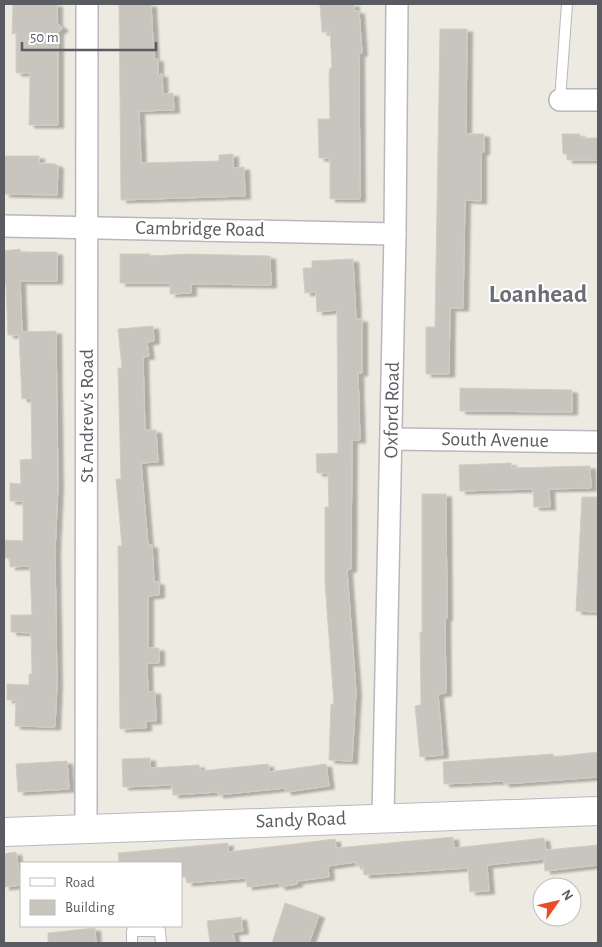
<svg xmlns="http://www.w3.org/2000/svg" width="602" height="947" font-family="'Alegreya Sans',sans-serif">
<defs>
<filter id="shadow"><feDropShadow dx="5.5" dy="3" stdDeviation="1" flood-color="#0004"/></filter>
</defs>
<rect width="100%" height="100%" fill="#edebe1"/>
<g fill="#c8c5be" stroke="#d1cdbf" filter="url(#shadow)">
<path d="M13,4H57V23L63,28L58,32V125H29L30,73H16V33L12,34Z"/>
<path d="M119,4H151L154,59H158V75L162,74L163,94L173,93L174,110L139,111L141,163L219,161V155L233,154V168L244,167L245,196L121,200Z"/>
<path d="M320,4H354V11H359L362,53L359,54L360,199H330V158H319L318,119H330L329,75L330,68H332L330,32H322Z"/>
<path d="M440,29H467L466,134H484V152H481V201L465,200L463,308H450L449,374H426V327H435Z"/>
<path d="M562,134H580V138H598V160H567V154H563Z"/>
<path d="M4,156H39V163L56,164L58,166L57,195L4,194Z"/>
<path d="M20,249V252H57V281H20L22,332L56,331L58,486L55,552L57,684L55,727L15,726L16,700H7V684L29,685V674H32L31,633L11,632V615H32L30,566L10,567V558H4V540L23,541V501H10V483L21,484L20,460L32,459L31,398L22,399L19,335H8L6,285H4V251Z"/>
<path d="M120,254H150V256L189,254L270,256L271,285L191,284V293L170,294V283H120Z"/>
<path d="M353,259L356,319H362V373H358L360,440H352L351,569L347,570L356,692L352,761L329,760L331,704H334L325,583V507H329L328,473H317L316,454L338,453L337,310L317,312L316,292L305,293L303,268H312V261Z"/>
<path d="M153,326L154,341L147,342L149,356L143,357L145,430H156L158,462L141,463L148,545H152L154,582H159V595L148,596V648H159V663H147L148,692L155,691L156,721H146V728L120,729L118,546H122L116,479H121L118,368H122L118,329Z"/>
<path d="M460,388L572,390V412L460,411Z"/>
<path d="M511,463V468L590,466L591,488L549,489L550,507H534L533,489L460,491L459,465Z"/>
<path d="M422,494H446L447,618H445L446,693L438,694L443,755L420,757L415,706L421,705L420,632H422Z"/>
<path d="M582,497H598V612L576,611Z"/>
<path d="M598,752V777L504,784L503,781L444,784L443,762L553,754V757Z"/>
<path d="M150,758V768L199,765L200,771L268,764L269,772L326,764L329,786L286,792L285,788L218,795V792L173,795L172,785L123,787L122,759Z"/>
<path d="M67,761L69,789L18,792L16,764Z"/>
<path d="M453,837L454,848L544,838L546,850L598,845V865L545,871L544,859L487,865L489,891L470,892L468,868L364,875L363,865L356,866L355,862L328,866L329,877L297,881V884L280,887L279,883L247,887L246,878L187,883L186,877H181V863H119L118,853L228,843V852L335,839L336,848Z"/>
<path d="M16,852L21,885L4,887V854Z"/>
<path d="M285,903L319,915L309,943H272Z"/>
<path d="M241,917L243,931L233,932L235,943H210L207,921Z"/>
<path d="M95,928L96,943H48V933Z"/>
</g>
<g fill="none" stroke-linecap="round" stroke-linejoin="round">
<defs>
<g id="service">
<path d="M560,100L567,4"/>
<path d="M132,943V931H160L161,943"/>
</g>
<g id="minor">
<path d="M560,100H598"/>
<path d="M4,226L395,234"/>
<path d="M392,439L598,442"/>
<path d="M383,817L395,234L397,4"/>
<path d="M86,829L87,4"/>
</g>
<path id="secondary" d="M4,832L598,811"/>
</defs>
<use href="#service" stroke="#b7b8be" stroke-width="12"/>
<use href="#minor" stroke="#b7b8be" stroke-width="24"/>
<use href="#secondary" stroke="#b7b9c0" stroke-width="30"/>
<use href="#service" stroke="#fff" stroke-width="10"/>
<use href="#minor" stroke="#fff" stroke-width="21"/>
<use href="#secondary" stroke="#fff" stroke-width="28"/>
</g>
<g text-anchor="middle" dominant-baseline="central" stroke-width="4" stroke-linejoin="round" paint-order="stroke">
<g font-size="20" fill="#5a5c62" stroke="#fff">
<text transform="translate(200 229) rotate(1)">Cambridge Road</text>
<text transform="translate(392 410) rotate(-89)">Oxford Road</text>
<text transform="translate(87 416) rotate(-90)">St Andrew's Road</text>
<text transform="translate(495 440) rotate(1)">South Avenue</text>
<text transform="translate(301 820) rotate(-2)">Sandy Road</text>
</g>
<g font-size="25" font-weight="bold" fill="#6a6e74" stroke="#fff">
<text x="538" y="294">Loanhead</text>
</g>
</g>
<rect width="602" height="947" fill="none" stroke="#5a5c62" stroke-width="10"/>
<rect x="20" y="862" width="162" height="65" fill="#ffffff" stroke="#bdbec0"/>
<rect x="30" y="878" width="25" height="8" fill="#ffffff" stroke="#bdbec0"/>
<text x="65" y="887" font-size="15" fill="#5a5c62">Road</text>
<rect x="30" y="900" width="25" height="15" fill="#c8c5be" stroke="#bdbec0"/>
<text x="65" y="912" font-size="15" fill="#5a5c62">Building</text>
<g transform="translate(557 902) rotate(56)"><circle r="24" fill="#ffffff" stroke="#bdbec0"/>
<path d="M0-4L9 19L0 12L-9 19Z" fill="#ea4b2a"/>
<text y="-8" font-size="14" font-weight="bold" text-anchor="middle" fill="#5a5c62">N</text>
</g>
<path d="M22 42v8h134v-8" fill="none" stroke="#5a5c62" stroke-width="2.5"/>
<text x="30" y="42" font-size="15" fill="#5a5c62" stroke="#ffffff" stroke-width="4" paint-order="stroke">50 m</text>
</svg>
